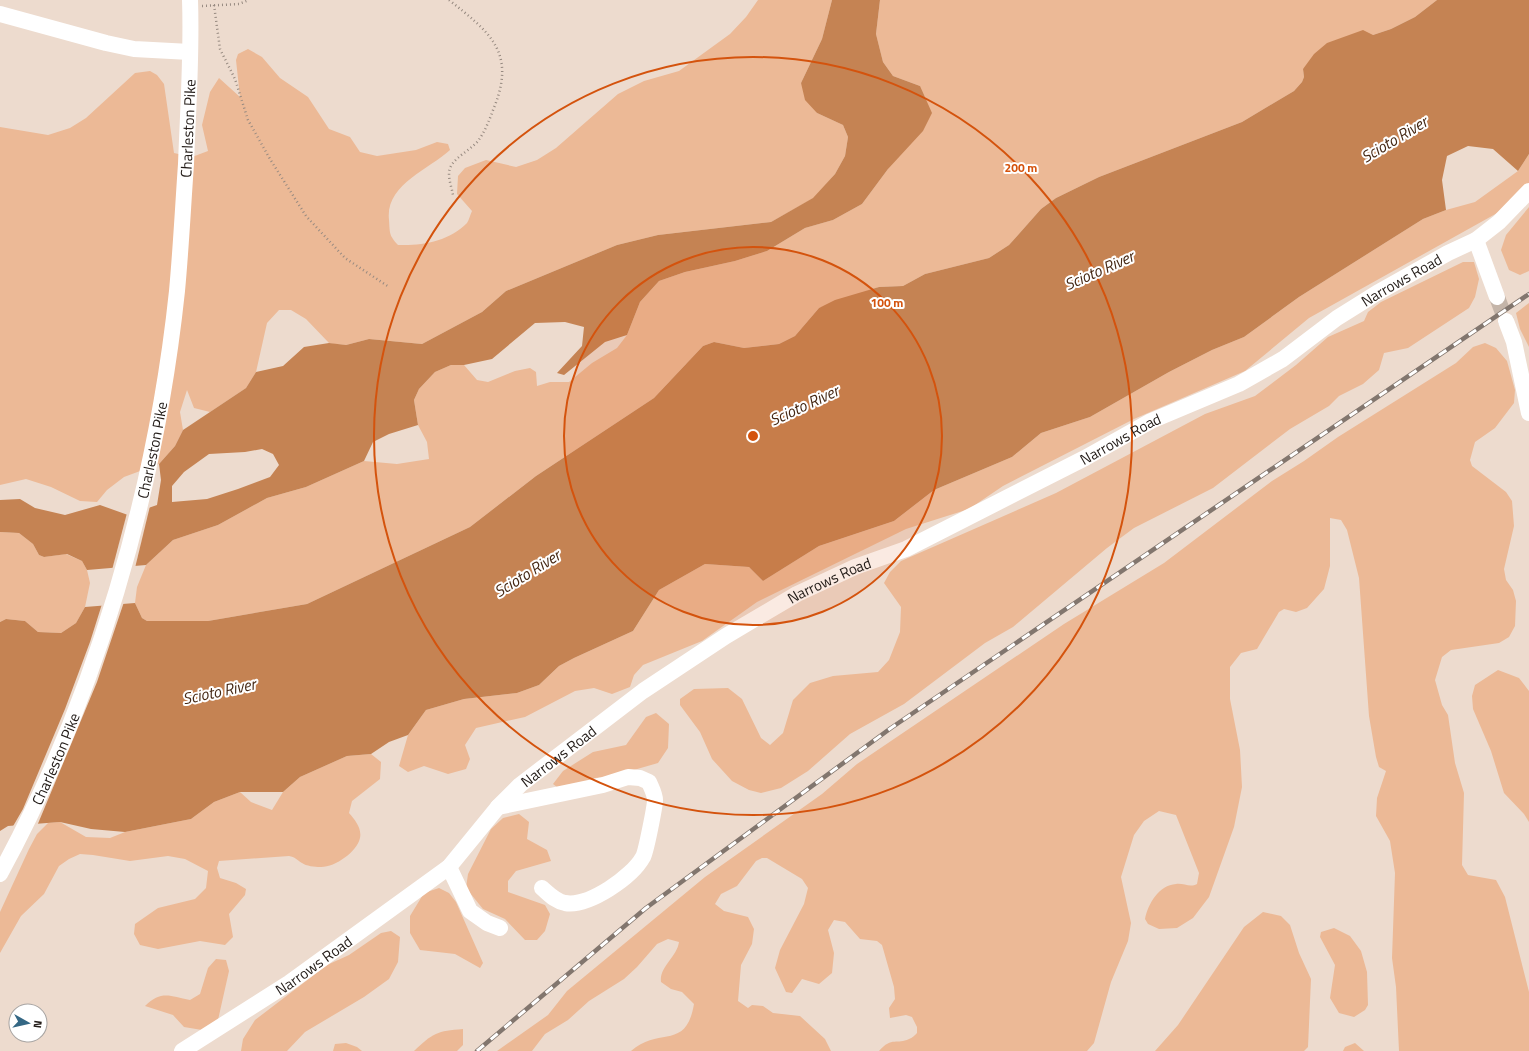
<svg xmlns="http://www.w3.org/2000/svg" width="1529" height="1051" font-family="'Titillium Web',sans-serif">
<rect width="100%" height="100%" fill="#eddbce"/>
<g fill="#ecb996">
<path d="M758,0H832L822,39L801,83L817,113L843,125L848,137L845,156L835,174L814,198L771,222L658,235L617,245L506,291L482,312L422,344L369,339L346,345L334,344L329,343L306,319L291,310H279L267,323L256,372L246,388L210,412L194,408L187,390L180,412L183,430L175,446L159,464L124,477L107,490L97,502L80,501L51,487L26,479L0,485V127L48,135L70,128L86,118L135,73L150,71L157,75L164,84L174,153L192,157L208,151L202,125L210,92L219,78L240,97L236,60L238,54L248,49L262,57L280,78L308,97L329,129L350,137L360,152L377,156L416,150L437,142L448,144L450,150C428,170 385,185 389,220C390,234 389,235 398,245C423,246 449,241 467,223C469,220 470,215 472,211L457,194L458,176L465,168L486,160L516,167L537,160L556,148L618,94L644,81L679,71L730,34L746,17Z"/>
<path d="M880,0H1437L1415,17L1391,29L1373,35L1303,69L1304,77L1302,82L1294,91L1242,122L1099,177L1056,198L1041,209L1009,245L989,258L925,274L903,286L879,287L819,308L795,336L779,344L744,348L714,342L703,346L654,398L536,476L470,527L307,604L208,621H147L142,618L135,603L137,587L146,565L173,540L218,525L267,498L306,487L364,461L397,464L429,459L427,442L418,425L414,400L419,389L435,372L451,365H464L477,380L488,382L515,371L530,368L536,372L537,386L550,382H569L592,363L617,348L627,335L640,302L659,281L685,272L735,261L767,251L805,228L833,220L862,204L888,169L920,86L893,76L883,62L876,34Z"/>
<path d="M1529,154V186L1499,212L1309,318L1245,371L1134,419L1003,486L969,509L906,529L757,602L702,641L643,665L634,675L630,687L612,694L594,688L575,691L525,717L476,728L465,745L470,759L466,769L448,774L424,766L408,772L399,766L408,735L426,710L464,699L517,693L539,685L559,666L574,658L633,631L659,590L705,564L749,567L763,581L819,546L894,521L934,490L1012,457L1041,433L1090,417L1169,372L1212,350L1244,337L1299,297L1423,219L1446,210L1475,202L1518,171Z"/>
<path d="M1529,207V271L1520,275L1509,270L1501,250L1506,235Z"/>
<path d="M1463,262H1474L1479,279L1475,297L1469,308L1408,348L1384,353L1379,370L1363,384L1339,396L1329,406L1290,429L1213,488L1134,528L1107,548L1013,627L985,643L904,704L850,734L808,771L781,788L761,793L749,790L732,781L712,759L700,732L680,705V699L694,689L728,688L742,699L761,738L770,745L783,733L793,700L810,683L833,676L878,672L889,660L900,632L901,607L884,583L890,572L901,561L1056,493L1205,414L1255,396L1296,365L1328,337L1364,321L1368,312L1381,302Z"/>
<path d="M1529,303V347L1520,329L1516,313Z"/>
<path d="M1485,343L1496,348L1507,361L1515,390L1514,403L1495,428L1475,442L1470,460L1472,466L1506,492L1512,501L1514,526L1504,569L1506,580L1513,590L1516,601L1515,626L1509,637L1499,643L1451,650L1442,657L1435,680L1442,705L1448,715L1455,763L1464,793L1462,865L1468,875L1496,880L1505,897L1529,992V1051H1399L1396,987L1392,958L1395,873L1390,841L1376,816L1377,798L1386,771L1379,767L1376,757L1369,716L1359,578L1347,530L1341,520L1330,518V566L1324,589L1307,608L1296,612L1284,609L1279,612L1257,649L1241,653L1230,667V699L1240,750L1242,787L1234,827L1209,897L1193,918L1177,928L1159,929L1148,924L1145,919C1148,904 1159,885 1176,884C1184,883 1190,888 1197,884L1199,873L1176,815L1159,811L1144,821L1134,835L1121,877L1131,923L1128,941L1111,982L1094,1043L1087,1051H879C892,1036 897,1045 909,1039C912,1038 915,1035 917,1033V1027L912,1017L906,1015L890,1018L889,1008L895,999L894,987L882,945L877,941L860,939L845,922L834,920L828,930L834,953L832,973L819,984L802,979L792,993L786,992L775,968L780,950L804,904L808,888L802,879L767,858H762L756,861L737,886L721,894L715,904L724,911L748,917L754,929L752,944L741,965L738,1001L748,1008L752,1005L763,1006L773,1013L800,1016L825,1039L831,1051H631C660,1026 686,1051 694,1004L682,992L671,989L661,982C659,967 677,957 679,942L668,939L657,944L637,967L624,979L589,1001L568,1020L545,1034L532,1051H497L548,1015L567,991L705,877L822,794L857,764L1064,624L1164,563L1272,481L1304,461L1338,437L1456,363L1473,347Z"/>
<path d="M0,532L19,533L33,544L39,555L44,557L66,554L82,561L87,570L90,583L85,607L76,623L61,633L38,632L25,621L6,619L0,622Z"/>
<path d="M1498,670L1519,678L1529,691V822L1524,814L1504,793L1491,751L1473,709L1472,696L1475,685Z"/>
<path d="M656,713L669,724L668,748L658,763L613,776L595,778L585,783L557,787L553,784L563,771L593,752L626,745L646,717Z"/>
<path d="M371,754L381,762L380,779L352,801L349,813C355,820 362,828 360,838C357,852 334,868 320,867C315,867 306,866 302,863C297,860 295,857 289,856L219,861L217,868L220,878L236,883L246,889L245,895L229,914L233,937L225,945L200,941L158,949L140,945L134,934L135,924L158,908L195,899L206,888L208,871L185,859L168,856L130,861L93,855L80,854L69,859L59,866L44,894L21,916L0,953V912L29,849L37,834L48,823L60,822L86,837L110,838L125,832L191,819L214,802L240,792L251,802L272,810L283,792L300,777L347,756Z"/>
<path d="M519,814L529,822L527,839L547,850L551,861L516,871L508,881V892L545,905L550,914L545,931L537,940H525L505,919L483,909L466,888L468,874L491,829L503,818Z"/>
<path d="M439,888L449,893L456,902L483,963L480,968L455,954L420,950L410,933V916L424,893Z"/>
<path d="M1263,912L1281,916L1290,925L1299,953L1311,979L1308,1047L1304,1051H1155L1178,1025L1244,927Z"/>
<path d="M1334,928L1350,936L1361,951L1367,972L1368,1005L1365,1010L1354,1017L1339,1013L1330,998L1335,965L1320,937L1321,932Z"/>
<path d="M391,931L400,937L398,962L389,979L364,997L305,1032L287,1051H241L243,1039L255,1020L327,965L349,955L381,933Z"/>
<path d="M216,959L226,960L229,971L218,1020L202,1030L184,1027L173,1015L145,1006C161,990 170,996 190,1000L200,994L208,968Z"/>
<path d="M463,1029V1045L457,1051H414C433,1033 437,1031 463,1029Z"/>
<path d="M346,1043L357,1047L362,1051H333L335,1044Z"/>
<path d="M1355,1043L1364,1051H1343L1345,1047Z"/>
</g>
<g fill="#c58353" fill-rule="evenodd">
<path d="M832,0H880L876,34L883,62L893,76L920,86L932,113L923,131L888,169L862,204L833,220L805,228L767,251L735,261L685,272L659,281L640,302L627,335L605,342L564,375L557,373L582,346L584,327L565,322L535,323L492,359L464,365H451L435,372L419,389L414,400L418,425L389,434L373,442L364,461L306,487L267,498L218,525L173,540L146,565L87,570L82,561L67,554L44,557L39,555L33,544L19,533L0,532V500L20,499L35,508L65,515L100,505L128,515L157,505L161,480L159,464L175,446L183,430L246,388L256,372L283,366L304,347L329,343L346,345L369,339L422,344L482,312L506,291L617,245L658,235L771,222L813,198L835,174L845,156L848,137L843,125L817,113L805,100L801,83L822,39ZM262,449L273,454L279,465L270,477L238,489L207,499L172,502V486L184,472L209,454L245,452Z"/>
<path d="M1437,0H1529V154L1518,171L1493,149L1468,146L1447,156L1442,180L1446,210L1423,219L1299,297L1244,337L1212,350L1169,372L1090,417L1041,433L1012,457L934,490L894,521L819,546L763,581L749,567L705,564L659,590L633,631L574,658L559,666L539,685L517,693L464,699L426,710L408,735L389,742L371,754L347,756L300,777L283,792H240L214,802L191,819L125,832L91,829L60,822L8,826L0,831V622L6,619L25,621L38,632L61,633L76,623L85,607L135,603L142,618L147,621H208L307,604L470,527L536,476L654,398L703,346L714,342L744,348L779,344L795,336L819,308L835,300L879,287L903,286L925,274L989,258L1009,245L1041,209L1056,198L1099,177L1242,122L1294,91L1302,82L1304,77L1303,69L1314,54L1327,43L1363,30L1373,35L1391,29L1415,17Z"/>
</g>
<g fill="#eddbce">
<path d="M150,506L135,568L112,570L127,513Z"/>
<path d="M124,602L97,682L37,826L12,828L23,809L65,709L90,642L102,604Z"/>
</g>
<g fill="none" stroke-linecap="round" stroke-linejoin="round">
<path stroke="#c4b5a9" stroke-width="16" stroke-dasharray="16 8" stroke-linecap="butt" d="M1497,297L1506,321"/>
<g stroke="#978a81" stroke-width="2.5" stroke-dasharray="1 3" stroke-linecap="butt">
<path d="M449,0C488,31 516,51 495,105C490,118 486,130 478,141C469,152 449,159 449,174C449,181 452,189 453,195"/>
<path d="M214,5L220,49L235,79L248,120L270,159L306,216L345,258L389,287"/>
<path d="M202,6L239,4L249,0"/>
</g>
<g stroke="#fff" stroke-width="16">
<path d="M0,14L106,43L134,49L190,52"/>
<path d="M1476,240L1497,297"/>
<path d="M1506,321L1514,342L1529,413"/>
<path d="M498,807L603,785L628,777L640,778L649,782C651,787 655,794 655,800C655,806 646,852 643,857C632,877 589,907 565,903C555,901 549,894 542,888"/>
<path d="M449,867L470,911L487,923L500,928"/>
<path id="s1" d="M0,874C96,698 156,490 177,291C181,248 183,206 186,164C188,109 192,54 190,0"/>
<path id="s2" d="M182,1051L289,983L449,867L498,807L520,785L643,691L726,636L797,594L855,567L906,549L1085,458L1151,421L1239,384L1283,359L1337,318L1377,293L1448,253L1476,240L1499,222L1529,191"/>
</g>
<defs>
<path id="rail" d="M477,1051L646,908L891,728L1529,294"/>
</defs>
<use href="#rail" stroke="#82766e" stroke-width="4.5"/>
<use href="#rail" stroke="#fff" stroke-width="3" stroke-dasharray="9" stroke-linecap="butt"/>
</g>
<circle cx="753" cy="436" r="189" fill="#d4530d" fill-opacity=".12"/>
<g fill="none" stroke="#d4530d" stroke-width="2">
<circle cx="753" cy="436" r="189"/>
<circle cx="753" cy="436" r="379"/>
</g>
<g text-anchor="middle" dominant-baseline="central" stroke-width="4" stroke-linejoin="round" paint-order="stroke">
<g font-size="15" fill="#221b17" stroke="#fff">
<text stroke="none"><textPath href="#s1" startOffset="776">Charleston Pike</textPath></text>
<text stroke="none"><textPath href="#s2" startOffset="1453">Narrows Road</textPath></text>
<text stroke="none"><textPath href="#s2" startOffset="1129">Narrows Road</textPath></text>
<text stroke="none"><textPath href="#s1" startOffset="452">Charleston Pike</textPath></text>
<text stroke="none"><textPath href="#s2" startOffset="805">Narrows Road</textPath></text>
<text stroke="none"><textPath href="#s2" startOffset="481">Narrows Road</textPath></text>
<text stroke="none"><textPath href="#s1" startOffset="128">Charleston Pike</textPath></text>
<text stroke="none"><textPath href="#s2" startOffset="157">Narrows Road</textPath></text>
</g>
<g font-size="16" font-style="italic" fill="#452814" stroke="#fff">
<text transform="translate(1394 139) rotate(-31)">Scioto River</text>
<text transform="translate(1099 270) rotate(-24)">Scioto River</text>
<text transform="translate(804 405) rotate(-25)">Scioto River</text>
<text transform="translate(527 573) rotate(-32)">Scioto River</text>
<text transform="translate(219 691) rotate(-12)">Scioto River</text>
</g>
</g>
<circle cx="753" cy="436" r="6" fill="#d4530d" stroke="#fff" stroke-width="2"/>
<g font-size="12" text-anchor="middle" font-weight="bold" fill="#d4530d" stroke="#fff" stroke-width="4" stroke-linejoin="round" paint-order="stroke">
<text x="1021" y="172">200 m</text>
<text x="887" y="307">100 m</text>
</g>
<g transform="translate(28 1023) rotate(98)"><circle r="19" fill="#ffffff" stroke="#a7a4a2"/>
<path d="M0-3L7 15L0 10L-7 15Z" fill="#346784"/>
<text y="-6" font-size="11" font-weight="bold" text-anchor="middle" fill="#221b17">N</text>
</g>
</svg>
